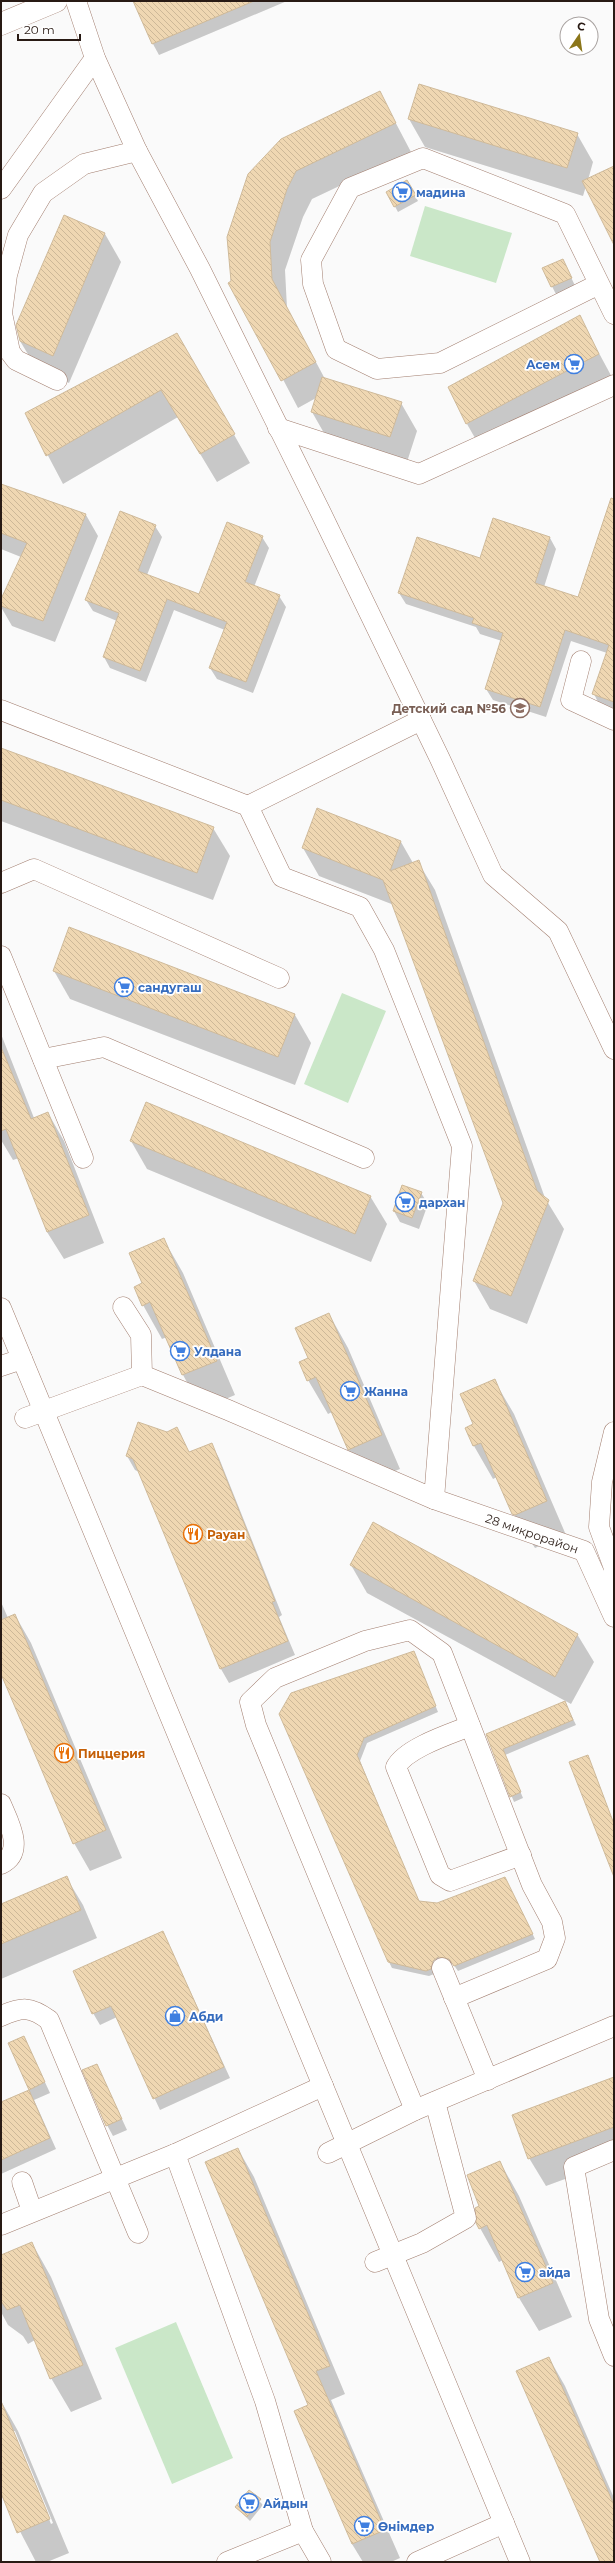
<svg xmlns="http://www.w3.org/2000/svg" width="615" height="2563" font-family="Montserrat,sans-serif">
<defs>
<pattern id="building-back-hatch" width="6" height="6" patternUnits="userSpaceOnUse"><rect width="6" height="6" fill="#efd7b2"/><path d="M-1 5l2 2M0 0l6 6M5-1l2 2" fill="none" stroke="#cdb898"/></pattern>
</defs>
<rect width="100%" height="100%" fill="#fafafa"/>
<g fill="#cae7c8">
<path d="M425,206L512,233L496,283L410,256Z"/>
<path d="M342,993L386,1011L348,1103L304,1084Z"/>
<path d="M176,2322L233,2458L172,2484L115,2348Z"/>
</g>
<g fill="#0003" fill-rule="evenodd">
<path d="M144,1H287L159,55L153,44Z"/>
<path d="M380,93L411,152L312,199L303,217L285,270L287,308L325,379L401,403L417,431L406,465L328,440L312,412L316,398L298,408L232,282L249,175Z"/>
<path d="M409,119L577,134L593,162L588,180L614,167V243L586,186L583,196L425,147Z"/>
<path d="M407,181L418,201L398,212L387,192Z"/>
<path d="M64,217L105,234L121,262L69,383L37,369L20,341Z"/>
<path d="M563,260L577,290L558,298L543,269Z"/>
<path d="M579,316L614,381L483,452L467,424Z"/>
<path d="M193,362L250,463L217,482L178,417L63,484L26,414Z"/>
<path d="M1,485L86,515L98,536L55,642L12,626L1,607V601L21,557L1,549Z"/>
<path d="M614,523V710L600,706L594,694L607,653L571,641L546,717L493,700L486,689L502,641L480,634L476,627L406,604L399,593L480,559L550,538L556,549L544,587L579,598Z"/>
<path d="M155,526L162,537L147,575L199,595L262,537L269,548L254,587L279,596L286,607L253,693L217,679L210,668L225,630L174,610L146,682L110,668L104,657L117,621L93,611L86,600Z"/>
<path d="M1,749L213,828L230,856L213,900L1,821Z"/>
<path d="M401,842L413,863L418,862L435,890L545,1198L564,1229L527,1324L490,1309L474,1281L504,1203L394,905L319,876L303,848Z"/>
<path d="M54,971L295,1015L311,1043L295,1085L70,999Z"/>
<path d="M1,1034L34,1118L48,1113L64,1141L104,1243L64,1259L47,1232L19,1158L13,1160L1,1140Z"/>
<path d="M131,1141L370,1196L387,1224L371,1262L147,1169Z"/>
<path d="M421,1193L428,1204L419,1229L400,1222L394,1211Z"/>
<path d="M164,1240L183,1273L235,1395L202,1409L183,1375L167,1337L162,1339L143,1305L144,1284Z"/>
<path d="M329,1314L348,1348L400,1469L367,1482L347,1448L332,1412L328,1414L308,1380L309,1359Z"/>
<path d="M494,1380L514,1414L566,1535L535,1548L513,1513L497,1477L493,1479L474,1446V1425Z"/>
<path d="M176,1428L189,1453L211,1444L219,1458L282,1615L279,1617L295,1655L229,1683L221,1669L139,1472L135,1470L127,1456Z"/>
<path d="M351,1565L577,1634L594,1662L571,1704L367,1593Z"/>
<path d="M1,1602L8,1618L15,1615L31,1643L122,1858L90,1871L74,1843L1,1671Z"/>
<path d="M416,1658L438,1712L367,1743L360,1761L419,1902L437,1904L508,1884L535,1939L458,1971L453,1964L441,1962L435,1967L434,1974L429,1976L392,1968L389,1962L280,1714Z"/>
<path d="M565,1702L576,1725L505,1755L523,1798L514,1802L487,1735Z"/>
<path d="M590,1761L614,1824V1869H612L570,1762Z"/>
<path d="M66,1877L83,1905L97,1938L1,1979V1906Z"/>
<path d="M163,1932L230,2078L160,2110L117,2017L100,2025L93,2013Z"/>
<path d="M24,2037L50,2093L34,2100L56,2149L1,2174V2103L30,2090L9,2043Z"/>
<path d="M97,2065L127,2130L113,2136L107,2125Z"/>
<path d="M614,2078V2161L546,2186L529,2158Z"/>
<path d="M238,2149L254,2177L345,2394L331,2400L400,2558L391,2562H363L352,2544L309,2406Z"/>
<path d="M500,2162L519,2196L572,2317L539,2331L519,2298L503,2260L499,2262L480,2228V2207Z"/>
<path d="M32,2243L51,2277L102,2399L71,2412L51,2378L35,2340L28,2344L23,2336L8,2325L1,2312V2256Z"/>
<path d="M549,2358L565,2386L614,2498V2562H601Z"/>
<path d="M1,2401L18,2431L69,2553L47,2562H36L1,2495ZM13,2431H15L53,2523L51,2524Z"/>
<path d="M249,2491L263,2505L250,2521L236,2507Z"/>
</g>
<g fill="url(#building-back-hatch)" stroke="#cfba9a">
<path d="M133,1H254L152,44Z"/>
<path d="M419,84L578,133L567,168L408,119Z"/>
<path d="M380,91L396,123L296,171L287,189L270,242L272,279L316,362L281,381L228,283L231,281L227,237L248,174L281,139Z"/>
<path d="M614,166V245L582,181Z"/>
<path d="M407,180L416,195L394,207L386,192Z"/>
<path d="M64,215L105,233L53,356L20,341L16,325Z"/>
<path d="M563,259L572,278L551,287L542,268Z"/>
<path d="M580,315L599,354L466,424L448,387Z"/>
<path d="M177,333L235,434L200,454L161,390L46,456L25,413Z"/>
<path d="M322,377L402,402L390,437L311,412Z"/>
<path d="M1,484L86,514L43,621L1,606V599L27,543L1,533Z"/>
<path d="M611,498L614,499V702L592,694L609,645L565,630L540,707L485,689L503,633L472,623L474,618L398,593L417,537L480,558L493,518L550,537L535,583L578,597Z"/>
<path d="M120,511L156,525L138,571L199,594L227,522L263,536L245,582L280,595L246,682L209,668L227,622L167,599L140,671L103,657L119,613L85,600Z"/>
<path d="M1,748L214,827L197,873L1,800Z"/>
<path d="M317,808L401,841L390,871L419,860L537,1191L549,1200L511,1296L473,1281L503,1203L383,880L302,848Z"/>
<path d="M69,927L295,1014L278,1057L53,971Z"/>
<path d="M1,1047L31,1119L48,1112L89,1215L47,1232L6,1129L1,1131Z"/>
<path d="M146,1102L371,1196L355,1234L130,1141Z"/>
<path d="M402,1185L422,1192L412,1218L393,1211Z"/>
<path d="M164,1238L217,1361L182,1375L150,1302L142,1306L134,1287L142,1283L129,1253Z"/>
<path d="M329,1313L382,1435L348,1450L316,1377L307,1381L299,1362L308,1358L295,1328Z"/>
<path d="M495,1379L547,1501L515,1515L512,1514L481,1443L473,1446L465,1428L473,1424L460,1394Z"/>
<path d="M138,1422L167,1432L177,1427L189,1452L212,1443L275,1601L272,1602L288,1641L220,1669L133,1459L126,1456Z"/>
<path d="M373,1522L578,1634L555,1677L350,1565Z"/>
<path d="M15,1614L106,1830L73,1844L1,1674V1620Z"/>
<path d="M414,1651L436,1706L364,1738L357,1755L419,1901L437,1903L505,1877L533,1934L454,1966L449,1959L438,1957L433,1961L431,1969L426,1971L388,1962L279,1714L291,1693Z"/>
<path d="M565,1701L573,1720L503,1749L521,1792L510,1797L486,1734Z"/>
<path d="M588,1755L614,1824V1877L569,1762Z"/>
<path d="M67,1876L81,1910L1,1944V1904Z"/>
<path d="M163,1931L224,2067L153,2099L111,2006L92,2014L73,1971Z"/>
<path d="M24,2036L45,2082L29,2090L8,2043Z"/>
<path d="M97,2064L122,2119L106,2126L82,2070Z"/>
<path d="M614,2077V2127L528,2159L512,2115Z"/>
<path d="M29,2090L50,2138L1,2160V2102Z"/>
<path d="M238,2148L330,2366L316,2371L385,2530L352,2544L294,2411L308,2405L205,2162Z"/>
<path d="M500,2161L553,2283L518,2298L487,2225L479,2229L476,2223L475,2208L479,2206L467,2175Z"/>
<path d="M32,2242L83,2365L50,2379L20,2305L7,2310L1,2301V2255Z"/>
<path d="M549,2357L614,2505V2562H600L516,2371Z"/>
<path d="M1,2401L50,2519L17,2533L1,2493Z"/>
<path d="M249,2490L261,2499L247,2517L235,2507Z"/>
</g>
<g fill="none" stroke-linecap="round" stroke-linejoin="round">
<defs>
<g id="minor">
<path d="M137,151L200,269L321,513L440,759L493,875L558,931L614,1049"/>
<path d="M1,189L95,58"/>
<path d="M599,284L440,363L377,369L336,349L313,284L311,260L350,188L423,158L565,214L614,314"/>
<path d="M57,380L16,360L10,352L2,313L7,275L18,235L43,193L84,164L137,151L95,58L76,1"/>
<path d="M278,428L419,474L614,385"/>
<path d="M581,661L571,700L614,720"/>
<path d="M1,710L248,806L282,877L360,907L384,950L462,1146L434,1499L228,1410L142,1375L25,1418"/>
<path d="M248,806L421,720"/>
<path d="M1,883L34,869L279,978"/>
<path d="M1,956L83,1158"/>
<path d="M43,1059L104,1047L364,1158"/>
<path d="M123,1307L141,1335L142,1375"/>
<path d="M1,1308L520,2562"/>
<path d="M1,1366L22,1359"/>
<path id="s1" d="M434,1499L584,1551L614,1617"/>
<path d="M611,1607L614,1568L599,1527L602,1482L614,1432"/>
<path d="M470,1726C450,1734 406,1748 396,1767L440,1875L450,1881L521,1855"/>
<path d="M1,1804C8,1821 26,1852 1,1864"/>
<path d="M442,1968L488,2080"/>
<path d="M1,2016C22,2007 30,2006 49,2020L138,2233"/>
<path d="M415,2110L256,1725L250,1702L275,1678L365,1641L410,1630L442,1653L532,1885L552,1922L555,1938L547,1959L454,1998"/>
<path d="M614,2150L574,2167L599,2319L614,2356"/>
<path d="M328,2153L415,2110L614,2026"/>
<path d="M175,2154L265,2401L303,2531L321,2562"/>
<path d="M22,2182L32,2211"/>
<path d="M1,2225L175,2154L323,2086"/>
<path d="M375,2262L422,2243L466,2218L435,2102"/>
<path d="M227,2562L303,2531"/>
<path d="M417,2562L504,2523"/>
</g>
<path id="major" d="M1,24L56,1"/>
</defs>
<use href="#minor" stroke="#a27e6f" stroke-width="21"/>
<use href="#major" stroke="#a27e6f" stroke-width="23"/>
<use href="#minor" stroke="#fff" stroke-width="20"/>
<use href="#major" stroke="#fff" stroke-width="22"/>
</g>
<defs>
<symbol id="supermarket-ring" viewBox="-11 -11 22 22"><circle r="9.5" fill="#fff" stroke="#3f7fe0" stroke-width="1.5"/><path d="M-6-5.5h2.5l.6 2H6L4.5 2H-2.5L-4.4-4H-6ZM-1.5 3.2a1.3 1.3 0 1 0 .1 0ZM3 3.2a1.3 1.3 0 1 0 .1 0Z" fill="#3f7fe0"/></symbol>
<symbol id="school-ring" viewBox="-11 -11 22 22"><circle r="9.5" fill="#fff" stroke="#8d6e63" stroke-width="1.5"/><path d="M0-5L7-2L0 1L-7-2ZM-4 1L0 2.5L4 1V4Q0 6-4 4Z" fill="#8d6e63"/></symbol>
<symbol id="restaurant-ring" viewBox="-11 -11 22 22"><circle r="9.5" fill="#fff" stroke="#e8710a" stroke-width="1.5"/><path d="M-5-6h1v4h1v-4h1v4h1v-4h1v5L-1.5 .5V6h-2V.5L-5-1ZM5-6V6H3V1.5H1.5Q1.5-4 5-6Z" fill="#e8710a"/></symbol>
<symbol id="shop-ring" viewBox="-11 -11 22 22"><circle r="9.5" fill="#fff" stroke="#3f7fe0" stroke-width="1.5"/><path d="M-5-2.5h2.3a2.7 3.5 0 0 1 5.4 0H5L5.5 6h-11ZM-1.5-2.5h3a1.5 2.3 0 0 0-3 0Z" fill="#3f7fe0"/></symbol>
</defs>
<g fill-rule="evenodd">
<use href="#supermarket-ring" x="391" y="181" width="22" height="22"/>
<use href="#supermarket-ring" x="563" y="353" width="22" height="22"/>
<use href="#school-ring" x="509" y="697" width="22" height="22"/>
<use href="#supermarket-ring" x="113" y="976" width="22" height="22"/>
<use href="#supermarket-ring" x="394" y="1191" width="22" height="22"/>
<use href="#supermarket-ring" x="169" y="1340" width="22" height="22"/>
<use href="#supermarket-ring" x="339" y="1380" width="22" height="22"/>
<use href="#restaurant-ring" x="182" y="1523" width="22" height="22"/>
<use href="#restaurant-ring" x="53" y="1742" width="22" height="22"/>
<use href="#shop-ring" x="164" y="2005" width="22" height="22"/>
<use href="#supermarket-ring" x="514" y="2261" width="22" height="22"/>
<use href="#supermarket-ring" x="238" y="2492" width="22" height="22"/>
<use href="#supermarket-ring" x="353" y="2515" width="22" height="22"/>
</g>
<g text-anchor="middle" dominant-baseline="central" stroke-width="3.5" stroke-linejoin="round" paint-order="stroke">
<g font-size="12" font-weight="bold" fill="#366cbe" stroke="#fff" text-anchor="start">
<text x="416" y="192">мадина</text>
<text x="560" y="364" text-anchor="end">Асем</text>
<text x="138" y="987">сандугаш</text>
<text x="419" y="1202">дархан</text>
<text x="194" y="1351">Улдана</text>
<text x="364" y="1391">Жанна</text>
<text x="189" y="2016">Абди</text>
<text x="539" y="2272">айда</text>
<text x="263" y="2503">Айдын</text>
<text x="378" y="2526">Өнімдер</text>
</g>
<g font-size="12" font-weight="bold" fill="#785e54" stroke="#fff" text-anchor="end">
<text x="506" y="708">Детский сад №56</text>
</g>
<g font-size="12" fill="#281a14" stroke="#fff">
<text stroke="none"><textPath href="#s1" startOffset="104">28 микрорайон</textPath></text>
</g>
<g font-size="12" font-weight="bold" fill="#c56008" stroke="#fff" text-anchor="start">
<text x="207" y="1534">Рауан</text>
<text x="78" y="1753">Пиццерия</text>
</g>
</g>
<rect width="615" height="2563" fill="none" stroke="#281a14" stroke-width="4"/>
<g transform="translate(579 36) rotate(13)"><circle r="19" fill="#ffffff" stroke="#a9a3a1"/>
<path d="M0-3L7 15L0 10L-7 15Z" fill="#8b761a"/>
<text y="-6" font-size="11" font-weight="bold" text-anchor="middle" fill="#281a14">С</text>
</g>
<path d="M18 34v6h62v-6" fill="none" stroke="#281a14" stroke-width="2"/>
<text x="24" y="34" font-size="12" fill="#281a14" stroke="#ffffff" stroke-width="3" paint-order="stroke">20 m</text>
</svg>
